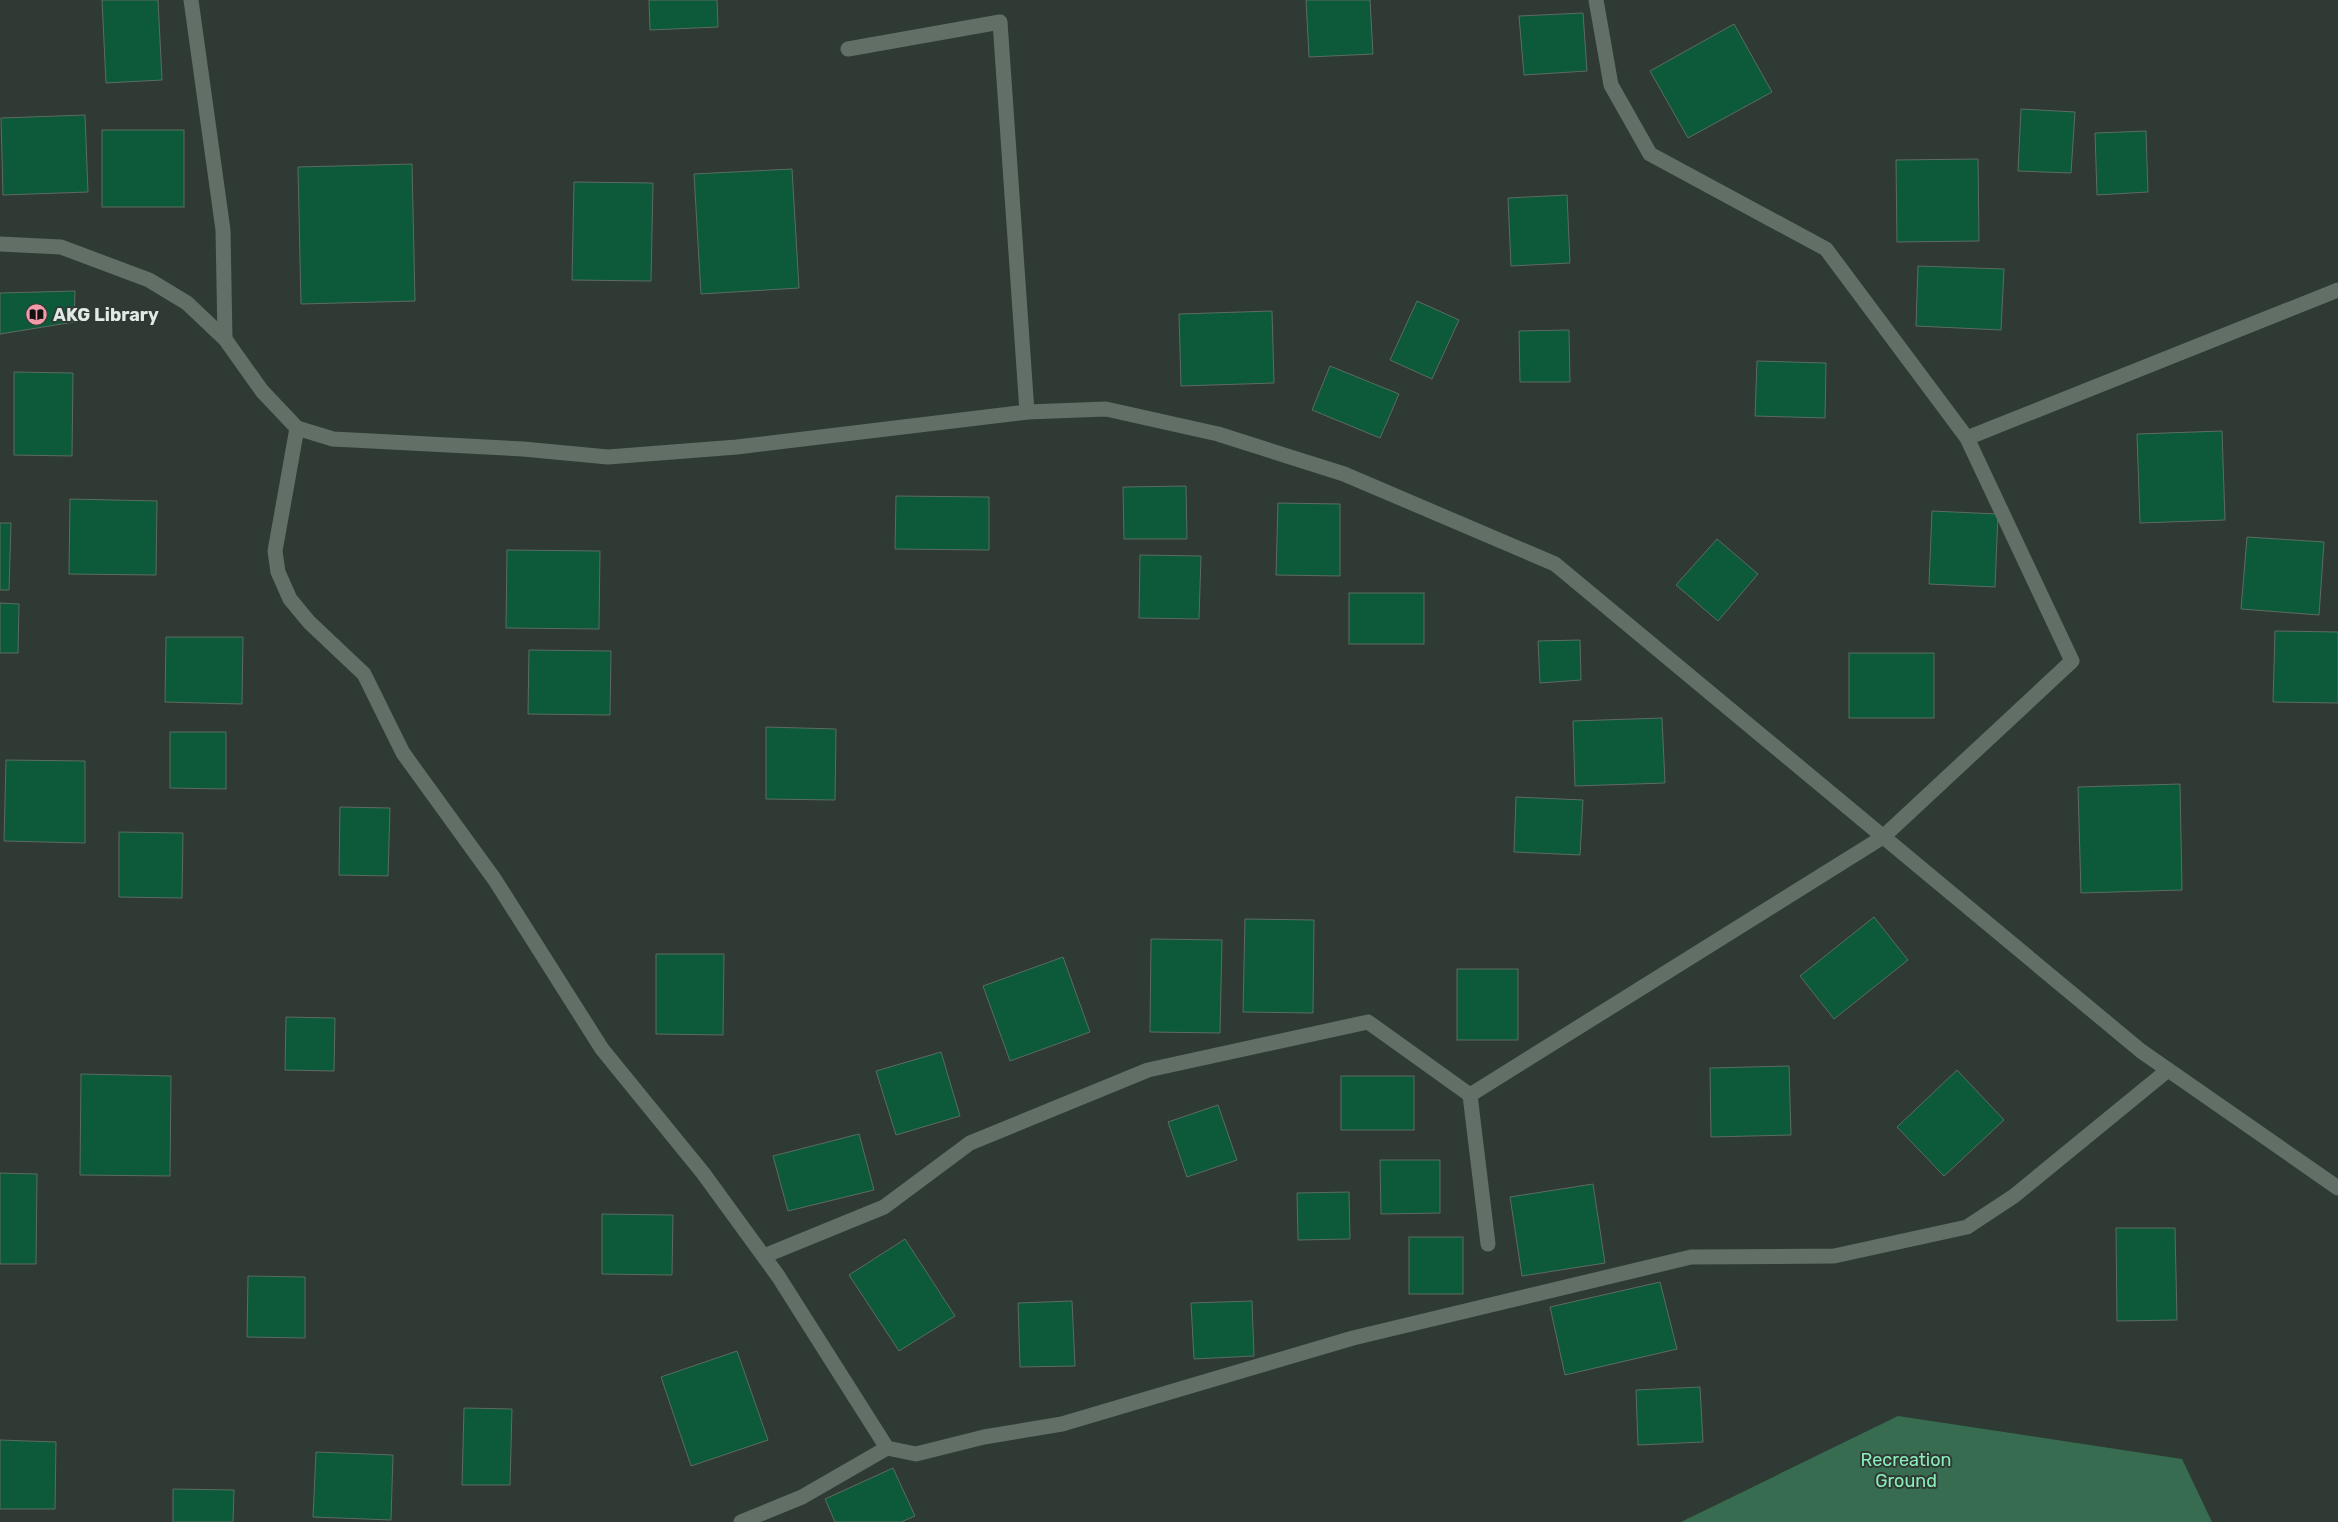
<svg xmlns="http://www.w3.org/2000/svg" width="2338" height="1522" font-family="Rubik,sans-serif">
<rect width="100%" height="100%" fill="#2e3a33"/>
<path fill="#376c50" d="M1898,1416L2182,1459L2212,1522H1681Z"/>
<g fill="#0c5a39" stroke="#5d6b63">
<path d="M102,0H158L162,80L106,83Z"/>
<path d="M649,0H717L718,27L650,30Z"/>
<path d="M1306,0H1370L1373,54L1309,57Z"/>
<path d="M1583,13L1587,71L1524,75L1519,16Z"/>
<path d="M1734,24L1772,92L1688,138L1650,71Z"/>
<path d="M2021,109L2075,112L2071,173L2018,171Z"/>
<path d="M85,115L88,192L3,195L1,118Z"/>
<rect x="102" y="130" width="82" height="77"/>
<path d="M2146,131L2148,192L2097,195L2095,133Z"/>
<path d="M1978,159L1979,241L1897,242L1896,160Z"/>
<path d="M412,164L415,301L301,304L298,167Z"/>
<path d="M792,169L799,288L701,294L694,174Z"/>
<path d="M574,182L653,183L651,281L572,280Z"/>
<path d="M1567,195L1570,263L1511,266L1508,198Z"/>
<path d="M1918,266L2004,269L2001,330L1916,326Z"/>
<path d="M75,291L74,322L0,334V293Z"/>
<path d="M1417,301L1459,320L1432,379L1390,360Z"/>
<path d="M1272,311L1274,383L1181,386L1179,314Z"/>
<path d="M1569,330L1570,382H1520L1519,331Z"/>
<path d="M1757,361L1826,363L1825,418L1755,416Z"/>
<path d="M1330,366L1399,394L1380,438L1312,410Z"/>
<path d="M14,372L73,373L72,456L14,455Z"/>
<path d="M2222,431L2225,520L2140,523L2137,434Z"/>
<path d="M1186,486L1187,539H1124L1123,487Z"/>
<path d="M896,496L989,497V550L895,549Z"/>
<path d="M70,499L157,501L156,575L69,574Z"/>
<path d="M1278,503L1340,504V576L1276,575Z"/>
<path d="M1932,511L1998,514L1995,587L1929,584Z"/>
<path d="M0,523H11L9,590H0Z"/>
<path d="M2247,537L2324,542L2319,615L2241,609Z"/>
<path d="M1717,539L1758,574L1718,621L1676,585Z"/>
<path d="M507,550L600,551L599,629L506,628Z"/>
<path d="M1140,555L1201,556L1199,619L1139,618Z"/>
<rect x="1349" y="593" width="75" height="51"/>
<path d="M0,603L19,604L18,653H0Z"/>
<path d="M2275,631L2338,632V703L2273,702Z"/>
<path d="M166,637H243L242,704L165,702Z"/>
<path d="M1580,640L1581,680L1540,683L1538,641Z"/>
<path d="M529,650L611,651L610,715L528,714Z"/>
<rect x="1849" y="653" width="85" height="65"/>
<path d="M1662,718L1665,783L1575,786L1573,721Z"/>
<path d="M766,727L836,729L835,800L766,799Z"/>
<path d="M170,732H226V789L170,788Z"/>
<path d="M6,760L85,761V843L4,841Z"/>
<path d="M2180,784L2182,890L2081,893L2078,787Z"/>
<path d="M1516,797L1583,800L1580,855L1514,852Z"/>
<path d="M340,807L390,808L388,876L339,875Z"/>
<path d="M119,832L183,833L182,898L119,897Z"/>
<path d="M1874,917L1908,960L1834,1019L1800,976Z"/>
<path d="M1245,919L1314,920L1313,1013L1243,1012Z"/>
<path d="M1151,939L1222,940L1220,1033L1150,1032Z"/>
<path d="M656,954H724L723,1035L656,1034Z"/>
<path d="M1063,957L1090,1032L1010,1061L983,986Z"/>
<rect x="1457" y="969" width="61" height="71"/>
<path d="M286,1017L335,1018L334,1071L285,1070Z"/>
<path d="M941,1052L960,1116L896,1135L876,1071Z"/>
<path d="M1789,1066L1791,1135L1711,1137L1710,1068Z"/>
<path d="M1957,1070L2004,1120L1944,1176L1897,1127Z"/>
<path d="M81,1074L171,1076L170,1176L80,1175Z"/>
<rect x="1341" y="1076" width="73" height="54"/>
<path d="M1218,1105L1237,1160L1187,1177L1168,1122Z"/>
<path d="M859,1134L874,1190L788,1211L773,1156Z"/>
<path d="M1380,1160H1440V1213L1381,1214Z"/>
<path d="M0,1173L37,1174L36,1264H0Z"/>
<path d="M1593,1184L1605,1263L1522,1276L1510,1197Z"/>
<path d="M1349,1192L1350,1239L1298,1240L1297,1193Z"/>
<path d="M602,1214L673,1215L672,1275L602,1274Z"/>
<path d="M2116,1228H2175L2177,1320L2117,1321Z"/>
<rect x="1409" y="1237" width="54" height="57"/>
<path d="M905,1239L955,1316L899,1351L849,1275Z"/>
<path d="M248,1276L305,1277V1338L247,1337Z"/>
<path d="M1660,1282L1677,1349L1565,1375L1550,1307Z"/>
<path d="M1072,1301L1075,1366L1020,1367L1018,1303Z"/>
<path d="M1252,1301L1254,1356L1194,1359L1191,1303Z"/>
<path d="M737,1351L768,1440L691,1466L661,1377Z"/>
<path d="M1700,1387L1703,1442L1638,1445L1636,1390Z"/>
<path d="M464,1408L512,1409L510,1485H462Z"/>
<path d="M0,1440L56,1442L55,1509H0Z"/>
<path d="M316,1452L393,1455L391,1520L313,1517Z"/>
<path d="M893,1468L915,1516L901,1522H835L825,1499Z"/>
<path d="M173,1489L234,1490L233,1522H173Z"/>
</g>
<g fill="none" stroke-linecap="round" stroke-linejoin="round">
<g stroke="#616f66" stroke-width="15">
<path d="M191,0L223,230L225,339"/>
<path d="M1596,0L1611,85L1650,154L1826,249L1967,438L2338,290"/>
<path d="M848,49L1000,22L1027,412"/>
<path d="M0,244L61,247L149,280L187,303L225,339L262,391L297,428L333,439L523,449L608,457L737,447L1027,412L1106,409L1218,434L1344,474L1555,564L2141,1051L2338,1188"/>
<path d="M297,428L275,551L278,572L290,599L309,622L364,674L403,753L495,880L602,1049L703,1173L778,1276L887,1448L916,1454L984,1437L1062,1424L1353,1338L1691,1257L1834,1256L1967,1227L2014,1196L2168,1070"/>
<path d="M1470,1095L1488,1244"/>
<path d="M764,1256L884,1207L970,1143L1148,1070L1368,1022L1470,1095L1883,837L2072,661L1967,438"/>
<path d="M741,1522L802,1497L887,1448"/>
</g>
</g>
<defs>
<symbol id="library-disc" viewBox="-11 -11 22 22"><circle r="9.5" fill="#f39aa9" stroke="#2e3a33"/><path d="M-6-4Q-3-5.5-.7-3.5V5Q-3 3-6 4ZM6-4Q3-5.5 .7-3.5V5Q3 3 6 4Z" fill="#111"/></symbol>
</defs>
<g fill-rule="evenodd">
<use href="#library-disc" x="24" y="302" width="25" height="25"/>
</g>
<g text-anchor="middle" dominant-baseline="central" stroke-width="4" stroke-linejoin="round" paint-order="stroke">
<g font-size="18" font-weight="bold" fill="#e2eae5" stroke="#2e3a33" text-anchor="start">
<text x="53" y="315">AKG Library</text>
</g>
<g font-size="18" fill="#8beeb8" stroke="#2e3a33">
<text x="1906" y="1460">Recreation<tspan x="1906" dy="21">Ground</tspan></text>
</g>
</g>
</svg>
